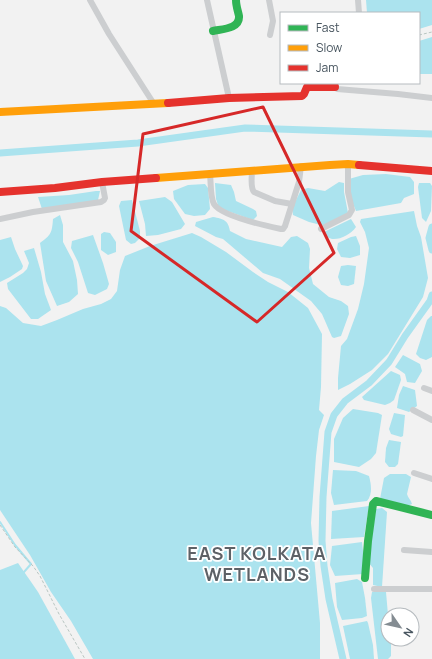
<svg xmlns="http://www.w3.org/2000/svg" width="432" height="659" font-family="Manrope,sans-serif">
<rect width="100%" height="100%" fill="#f2f2f2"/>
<g fill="#abe3ee">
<path d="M366,0H432V25L419,29V13H367Z"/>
<path d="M432,37V74H419V41Z"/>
<path d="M386,174L410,177L414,182V194L404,198L401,203L356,211L349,194V179L363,175Z"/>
<path d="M339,182L344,183V192L348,213L325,226L309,222L293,215L292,208L301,190L308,188L325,191Z"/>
<path d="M215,183L231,185L234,192L236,201L253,209L256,211L257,216L253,220L219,208L216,199Z"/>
<path d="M419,183H430L432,186L431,211L426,222L422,218L418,187Z"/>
<path d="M205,184L208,188L210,209L205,215L194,216L185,214L174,199L173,191L188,185Z"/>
<path d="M96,191H100L98,200L42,209L38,197L69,195Z"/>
<path d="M165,197L172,202L185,224L181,229L158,235L146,236L145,224L139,201Z"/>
<path d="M132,200L140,231V238L135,243L131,244L126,240L119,206L121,201Z"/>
<path d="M414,211L417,226L421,237L428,278L423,297L388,354L372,370L350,384L338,390V378L341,346L347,339L358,309L364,284L369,248L365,232L360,222L361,219Z"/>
<path d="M60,215L63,225V242L73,261L77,280L78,294L69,302L57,306L46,281L40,243C51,235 52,233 53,219Z"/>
<path d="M213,217C224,219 228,220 230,231L246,239L282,247L291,237L297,236L308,243L310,249L309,268L313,284L329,297L341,301L348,306L349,314L341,336L334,338L332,337L322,314L311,301L280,279L263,273L223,239L216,237L195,226L196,222Z"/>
<path d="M351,219L356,227C351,234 340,240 332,239C329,238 327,237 325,236L324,232Z"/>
<path d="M104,232L110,233L116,242V252L108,255L101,250V234Z"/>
<path d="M192,233L201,237L226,252L253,272L268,282L288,292L308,308L322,334L321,387L319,410L324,415L319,430L316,456L311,523L320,623V659H93L71,621L51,592L30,555L0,510V306L6,308L23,323L41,326L57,320L83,309L101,304L111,299L117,291L120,270L125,256L150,246Z"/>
<path d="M93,235L103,263L109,284L107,289L95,295L88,293L78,262L71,248L72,241Z"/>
<path d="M356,236L360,246V255L350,258L341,257L337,249L338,243L351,237Z"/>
<path d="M11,237L15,249L23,266L22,269L10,277L0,282V240Z"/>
<path d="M34,248L41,272L45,294L51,310L38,319H31L8,289L7,283L23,273L27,269L29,263L24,251Z"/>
<path d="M348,265L356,266L354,284L348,286L341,285L338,277L341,266Z"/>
<path d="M431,316H432V357L426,360L420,358L416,354L427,320Z"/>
<path d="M403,355L420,364L422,371L415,383L407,382L405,374L395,367Z"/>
<path d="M391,371L400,375L401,380L394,400L390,403L385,405L364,400L362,397Z"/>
<path d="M403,386L415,390L417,406L409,412L397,408L399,395Z"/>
<path d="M353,409L378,413L382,415L376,453L371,459L359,467L334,462V439L343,418Z"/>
<path d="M394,413L405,415L403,436L401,437L391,434L389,429Z"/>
<path d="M389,440L401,442L398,464L395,467H389L385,462L386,448Z"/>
<path d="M333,470L356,471L369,476C371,484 373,494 367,501L334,505L331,493Z"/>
<path d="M390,474H406L411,477L407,494C408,498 411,500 412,504L407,506L380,499L384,478Z"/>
<path d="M369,506L364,537L331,539L332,511Z"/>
<path d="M382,508L387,512L382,587L373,585V568L368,562L376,509Z"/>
<path d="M362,542L364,559L363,574L335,576L330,565L332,546Z"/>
<path d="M18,563L38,592L75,659H0V570Z"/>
<path d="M357,579L362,582L365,598L367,616L362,618L342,620L337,607L335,583Z"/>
<path d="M372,592H386L388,615V639H391V656L388,659H378L371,598Z"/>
<path d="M367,621L368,623L373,645L374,659H350L343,626Z"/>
</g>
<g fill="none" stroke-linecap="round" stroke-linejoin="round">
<path stroke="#abe3ee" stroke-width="2" d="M0,522L15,545L31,564L24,572"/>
<g stroke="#abe3ee" stroke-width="7">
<path d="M0,153L138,143L245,128L432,134"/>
<path d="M432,227L429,238L432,250"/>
<path d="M343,659L329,599L324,566L322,541L323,497L328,432L334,415L345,401L369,383L389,362L405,336L430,301L432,295"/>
</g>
<g stroke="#b9c6c2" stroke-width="1" stroke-dasharray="3 2" stroke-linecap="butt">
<path d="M419,35L432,32"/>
<path d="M0,525L15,547L33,566L40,576L59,614L85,659"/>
</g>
<g stroke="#ccced0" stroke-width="6">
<path d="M90,0L109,34L154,104"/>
<path d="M207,0L229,98"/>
<path d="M269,0L273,21L270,35"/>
<path d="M358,0L359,13"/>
<path d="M336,83L335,87L337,89L398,94L432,98"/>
<path d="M252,170C252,177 250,187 254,192L275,201L292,204"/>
<path d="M210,174C211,182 210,197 214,204C221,216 267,226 281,229H283L285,226L299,182L301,166"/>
<path d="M0,219L33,212L101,202L104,200L105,198L102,182"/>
<path d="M321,229L349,215L352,210L348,192V164"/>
<path d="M424,388L432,391"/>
<path d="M413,410L432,420"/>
<path d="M414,473L432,479"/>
<path d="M404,550L432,552"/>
<path d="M374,589H432"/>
</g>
<g stroke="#30b455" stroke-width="8">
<path d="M213,31C222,29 240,29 239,16C238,11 236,6 236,0"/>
<path d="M365,578L368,541L373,504L376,501L432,515"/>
</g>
<g stroke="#ff9f0a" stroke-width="8">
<path d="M0,112L168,103"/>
<path d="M156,178L330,165L348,164L359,165"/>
</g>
<g stroke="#e5322d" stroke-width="8">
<path d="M168,103L229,98L302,96L304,94L307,87H335"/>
<path d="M359,165L432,171"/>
<path d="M0,192L55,188L102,182L156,178"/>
</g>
</g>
<path fill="none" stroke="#d62828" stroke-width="3" stroke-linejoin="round" d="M263,107L334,253L257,322L131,231L143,134Z"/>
<g text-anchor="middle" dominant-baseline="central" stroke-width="3.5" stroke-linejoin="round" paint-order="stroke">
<g font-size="18" font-weight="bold" letter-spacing="1" fill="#5d6166" stroke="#fff">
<text x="257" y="553">EAST KOLKATA<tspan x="257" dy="21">WETLANDS</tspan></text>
</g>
</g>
<rect x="280" y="12" width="140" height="72" fill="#ffffff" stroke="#b6bbbf"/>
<rect x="288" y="25" width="20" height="6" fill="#30b455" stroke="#b6bbbf"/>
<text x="316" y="32" font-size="12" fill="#48555f">Fast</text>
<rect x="288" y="45" width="20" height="6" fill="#ff9f0a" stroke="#b6bbbf"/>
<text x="316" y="52" font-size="12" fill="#48555f">Slow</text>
<rect x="288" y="65" width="20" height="6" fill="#e5322d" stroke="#b6bbbf"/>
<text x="316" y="72" font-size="12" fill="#48555f">Jam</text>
<g transform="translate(400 627) rotate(124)"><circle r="19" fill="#ffffff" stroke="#b6bbbf"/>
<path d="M0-3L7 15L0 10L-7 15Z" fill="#848c92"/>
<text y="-6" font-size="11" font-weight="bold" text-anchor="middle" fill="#48555f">N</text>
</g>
</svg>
